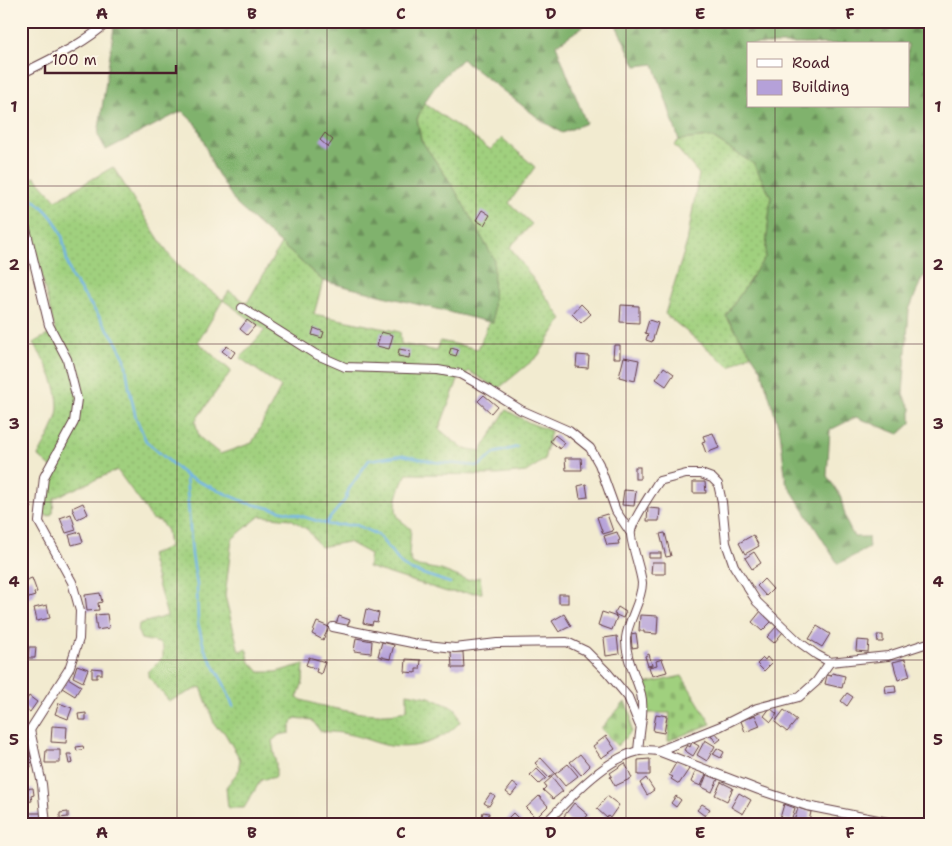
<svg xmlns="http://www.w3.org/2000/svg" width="952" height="846" font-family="'Shantell Sans',sans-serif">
<defs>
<pattern id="grass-dots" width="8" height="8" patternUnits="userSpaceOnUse" patternTransform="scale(1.25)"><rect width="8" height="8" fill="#a0d07e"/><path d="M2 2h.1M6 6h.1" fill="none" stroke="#8bb26d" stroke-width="1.8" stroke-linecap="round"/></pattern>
<pattern id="forest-firs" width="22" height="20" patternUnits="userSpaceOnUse" patternTransform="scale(1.25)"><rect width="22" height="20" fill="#80b26d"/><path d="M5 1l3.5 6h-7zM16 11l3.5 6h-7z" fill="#6b905a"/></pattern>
<pattern id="cemetery-stones" width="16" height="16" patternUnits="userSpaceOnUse" patternTransform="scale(1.25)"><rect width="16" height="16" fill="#a0d07e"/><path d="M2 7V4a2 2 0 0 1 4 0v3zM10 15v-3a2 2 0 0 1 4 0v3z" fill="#8bb26d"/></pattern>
</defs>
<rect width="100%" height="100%" fill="#fcf5e5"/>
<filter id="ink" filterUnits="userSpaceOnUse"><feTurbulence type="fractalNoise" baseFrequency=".02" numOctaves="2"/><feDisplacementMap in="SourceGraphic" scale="10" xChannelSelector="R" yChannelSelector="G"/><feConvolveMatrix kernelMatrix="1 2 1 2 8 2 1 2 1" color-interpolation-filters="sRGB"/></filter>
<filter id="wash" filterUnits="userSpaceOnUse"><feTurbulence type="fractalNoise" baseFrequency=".0096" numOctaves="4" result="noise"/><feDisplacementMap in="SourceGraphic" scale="20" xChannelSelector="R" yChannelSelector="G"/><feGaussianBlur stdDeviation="1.12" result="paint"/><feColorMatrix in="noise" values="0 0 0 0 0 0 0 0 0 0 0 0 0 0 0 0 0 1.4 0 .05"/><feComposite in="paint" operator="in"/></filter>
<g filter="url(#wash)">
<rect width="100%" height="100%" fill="#f2ebd0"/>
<g fill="url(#grass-dots)" stroke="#757854" fill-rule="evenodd">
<path d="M424,103L491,150L502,138L535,167L509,203L532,224L510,247L562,319L538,356L498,389L469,371L458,380L439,429L462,448L481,451L506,410L530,423L551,431L544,460L526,472L498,475L407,474C401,483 391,508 399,518C402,522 407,525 411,529L409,555L413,565L441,570L467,580L480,577L482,593L447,592L368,567L370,554L348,542L320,547L308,530L291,519L260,516L232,539L225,596L239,651L247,649L249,661L259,672H276L304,664L303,682L297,698C318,707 389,722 407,709V693L429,697L456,709L460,722C442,742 412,751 385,745C372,742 360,736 347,734C338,732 329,732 320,731L312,720L295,718L290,727V733L279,735L272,741L276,764V777L261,780L244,808H228L226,787L238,772L240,759L224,732L215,726L201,687L169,701L149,677L148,672L163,657V647L159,643L141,639L138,632L139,624L167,616L150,555L169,547L167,531L160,521L151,519L147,511L117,470L54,498L53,513L49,516L43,514L48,476L52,468L38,456C45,443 57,423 58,408C58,384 46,362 33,343L55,331L27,214L25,180L35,177L56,200L113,167L169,255L184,271L223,300L229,291L247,303L281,244L323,281L314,314L400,332L401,344L437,351L440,341L478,349L489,322H493L454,188L421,140L417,119ZM223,300L265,330L240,358L281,387L252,443L220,454L199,437L195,421L231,371L198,342Z"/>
<path d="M711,137L754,164L771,197L765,257L726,316L751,354L730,367L665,314L687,242L699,174L674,145L679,140Z"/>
</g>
<g fill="url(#forest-firs)" stroke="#65684c" fill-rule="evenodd">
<path d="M120,21H591L556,45L586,123L562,133L541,120L462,59L439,81L424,103L417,119L421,140L454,188L494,259L493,323L323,281L237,205L213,166L197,125L182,111L106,150L98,135L114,27Z"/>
<path d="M614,21H931V272L922,278L909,310L903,395L911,408V423L899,434L856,417L830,430L827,476L840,495L847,523L854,537H868L869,548L838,564L786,482L780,432L761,369L726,316L765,257L771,197L754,164L711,137L679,140L654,64L636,66ZM748,44H908V106H748Z"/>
</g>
<g fill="url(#cemetery-stones)" stroke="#757854">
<path d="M682,676L711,724L668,741L670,713H644L645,684Z"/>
<path d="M625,702L631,714V732L617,746L601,728Z"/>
</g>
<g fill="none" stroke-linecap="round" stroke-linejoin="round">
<g stroke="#72b5e7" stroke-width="2.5">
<path d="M21,189C38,203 55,215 62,236C66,250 66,264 72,278L114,338L125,359L129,387L136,418L146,441L186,476L247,503L292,513L330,525H356L378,535L402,565L411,570L450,583"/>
<path d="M186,476L192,555L197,585L198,623L204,648L224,684L233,706"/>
<path d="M325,524L345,500L349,489L369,460L403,455L435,462L479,466L495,453L517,447"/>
</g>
</g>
<g id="blocks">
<g fill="#b5a1d9">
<path d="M325,133L333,140L328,147L320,140Z"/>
<path d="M482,210L490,215L484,225L476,220Z"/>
<path d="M581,304L591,314L581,323L572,314Z"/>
<path d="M621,305L639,306V323L620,322Z"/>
<path d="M247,320L255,326L247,335L240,329Z"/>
<path d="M649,320L658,323L652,342L646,340L648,334L645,333Z"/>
<path d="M314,328L324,332L322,338L312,335Z"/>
<path d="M381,332L393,335L389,349L377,346Z"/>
<path d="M614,345H620V358H613Z"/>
<path d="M227,346L235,352L231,358L222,351Z"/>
<path d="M451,348L458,350L456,356L449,354Z"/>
<path d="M399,349L410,351L409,358L398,356Z"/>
<path d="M577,355L589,356L588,368L576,367Z"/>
<path d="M624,357L639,360L635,381L619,377Z"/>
<path d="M664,367L674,374L666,386L656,379Z"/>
<path d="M484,395L497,406L491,413L478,401Z"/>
<path d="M713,433L719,448L706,453L702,442L705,441L703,436Z"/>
<path d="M555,435L565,443L560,449L550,441Z"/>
<path d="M565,458H581L582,470H566Z"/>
<rect x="635" y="467" width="5" height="12"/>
<path d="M693,482H705L706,493H693Z"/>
<path d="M586,484L588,497L580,498L578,486Z"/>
<path d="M624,490L636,491L634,506L622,505Z"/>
<path d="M83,503L88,514L77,519L72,508Z"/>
<path d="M648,508L660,509L659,521H647Z"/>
<path d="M71,514L76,530L66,533L60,518Z"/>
<path d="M607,514L613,531L603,534L597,517Z"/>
<path d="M80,532L83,542L72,545L69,535Z"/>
<path d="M617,532L620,540L618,541L619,544L607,545L604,536Z"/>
<path d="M665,533L671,556L666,557L660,534Z"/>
<path d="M753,535L759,546L745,554L739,543Z"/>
<path d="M754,552L761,563L752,569L745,558Z"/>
<rect x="649" y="553" width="12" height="5"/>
<path d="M652,562H665V574H651Z"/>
<path d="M32,578L37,592L34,593L35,596L26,599L21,582Z"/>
<path d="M764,579L773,589L766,596L757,586Z"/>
<path d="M100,593L102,602L98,603L99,610L87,611L85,595Z"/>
<rect x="559" y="594" width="9" height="9"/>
<path d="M47,605L50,618L37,621L34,608Z"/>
<path d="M618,607L626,612L623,618L614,614Z"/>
<path d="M366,609L379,613L377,622L373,621L372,625L363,623Z"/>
<path d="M761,611L772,621L762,631L752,622Z"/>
<path d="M602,612L617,617L612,630L598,625Z"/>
<path d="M107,614L109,628L97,630L95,615Z"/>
<path d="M564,614L571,626L559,632L552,621Z"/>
<path d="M640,615L658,616L657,634L644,633V631H639Z"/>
<path d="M339,616L350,620L346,628L336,624Z"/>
<path d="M24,618L27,626L21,628V619Z"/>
<path d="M317,622L329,627L323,640L312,634Z"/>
<path d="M777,626L783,632L774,643L767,637Z"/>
<path d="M817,626L830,634L822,647L809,639Z"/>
<path d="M636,633L638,647L632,648L631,634Z"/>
<path d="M877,635H883V642H878Z"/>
<path d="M617,636L619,654L606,656L604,638Z"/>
<path d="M356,638L372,641L371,653L354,651Z"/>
<path d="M857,640L869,641L868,652L856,651Z"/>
<path d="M382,642L394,645L390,659L378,656Z"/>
<path d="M29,647H36L35,658H28Z"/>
<path d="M451,652H463L464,668H452Z"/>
<path d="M649,654L652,665L648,666L645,656Z"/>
<path d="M309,657L325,662L321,674L316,672L317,669L306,665Z"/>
<path d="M767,657L772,663L764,671L757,664L763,658L765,660Z"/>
<path d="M406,659L421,660L420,669H416V673L405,672Z"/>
<path d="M662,659L667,672L652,676L649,667L657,665L656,661Z"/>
<path d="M905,659L910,676L898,680L893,662Z"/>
<path d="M77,665L88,669L83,682L73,677Z"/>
<path d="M92,668L102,669V674H97V678H92Z"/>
<path d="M832,673L845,676L842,688L825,684L827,675L831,676Z"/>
<path d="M68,678L81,686L75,696L62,688Z"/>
<path d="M895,685L896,692L886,693L885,686Z"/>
<path d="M847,693L853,697L847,706L841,701Z"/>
<path d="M29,696L37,702L30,712L22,707Z"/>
<path d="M59,703L72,708L68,719L55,714Z"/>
<path d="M770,708L777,714L771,722L764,716Z"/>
<path d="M784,710L797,720L787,732L775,722Z"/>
<path d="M86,713V720H79L78,714Z"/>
<path d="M656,714L667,716L664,733L653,731Z"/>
<path d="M755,715L760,726L745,732L741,721Z"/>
<path d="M52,726L67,727L66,743L51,742Z"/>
<path d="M715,732L721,739L716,743L711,735Z"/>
<path d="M606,736L615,749L601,758L593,746Z"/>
<path d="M705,740L715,746L707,761L697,755Z"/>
<path d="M692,742L699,746L693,756L684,750L687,745L690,747Z"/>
<path d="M83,746L84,749L77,751L76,747Z"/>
<path d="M27,748L33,762L30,763L31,767L24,770L21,763V750Z"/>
<path d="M717,748L724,752L721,758L713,754Z"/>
<path d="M46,750H60V763H45Z"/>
<path d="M67,754H71L73,763L69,764Z"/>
<path d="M580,754L590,766L581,775L570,762Z"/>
<path d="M541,758L555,773L549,778L535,763Z"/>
<path d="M650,759V775H638V760Z"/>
<path d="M677,761L689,769L679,784L671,779L673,777L669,775Z"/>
<path d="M625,763L632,778L615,786L610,777L612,776L610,773Z"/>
<path d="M568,764L578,776L565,786L555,774Z"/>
<path d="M537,769L546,778L539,784L530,775Z"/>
<path d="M696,770L706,774L701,786L691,782Z"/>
<path d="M707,774L718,779L712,792L702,787Z"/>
<path d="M552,777L563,791L553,799L543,790L546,787L544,784Z"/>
<path d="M646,778L654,790L647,795L640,783Z"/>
<path d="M721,782L733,788L727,801L715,795Z"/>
<path d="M513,783L518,787L511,796L506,792Z"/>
<path d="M33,788L34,795L31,796L32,801L25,802L23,789Z"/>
<path d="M739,793L751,800L743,814L731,807Z"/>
<path d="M490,794L495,796L489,806L484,803Z"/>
<path d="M539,796L548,806L536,818L526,808Z"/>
<path d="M607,796L619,805L610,818L608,816L607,818L597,809Z"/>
<path d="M676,796L681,800L676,807L671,803Z"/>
<path d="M574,803L588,815L580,825H575L564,816Z"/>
<path d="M702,804L710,809L705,816L697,810Z"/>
<path d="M784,804L795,808L791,821L780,818Z"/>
<path d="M798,808L811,812L808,825L794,821Z"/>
<path d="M68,812V817L60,818V813Z"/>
<path d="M483,812L489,813L487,825H480Z"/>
<path d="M29,813H41L40,823H29Z"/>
<path d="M513,813L525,825H507L504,822Z"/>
</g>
</g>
</g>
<g filter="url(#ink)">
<use href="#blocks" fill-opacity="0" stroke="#633e44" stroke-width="1"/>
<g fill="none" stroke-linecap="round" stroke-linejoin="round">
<defs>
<g id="minor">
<path d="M21,74C51,59 84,44 109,21"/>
<path d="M21,198L25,225L49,325L67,359L77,399L74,422L44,477L39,522L72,582L80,611L79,639L69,669L30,730L21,738"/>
<path d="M242,308L315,354L345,367L438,370L460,374L489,390L521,410L569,431L590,448L599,464L616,511L630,532"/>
<path d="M333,627L417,644L455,648L497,643L567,642L586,651L607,672L628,697L639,724"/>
<path d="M30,730L42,784L46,825"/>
<path d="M638,751C639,735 645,709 641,694C636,676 625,658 626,638C628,620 642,601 642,583C641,570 629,539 631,531C633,519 652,492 659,481L686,474H701L712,478L718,484L722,502L726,543L734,566L757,602L799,642L817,655L830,662L888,656L931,642"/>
<path d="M658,751L721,726L757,708L799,697L816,682L830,662"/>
<path d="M544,825C567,801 605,758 639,751C645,750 652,750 658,751L759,790L807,806L903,825"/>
</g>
</defs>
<use href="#minor" stroke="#633e44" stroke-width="10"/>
<path stroke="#633e44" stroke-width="2" stroke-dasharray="1 4" stroke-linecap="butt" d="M21,484L32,509"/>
<use href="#minor" stroke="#fff" stroke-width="8"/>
</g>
</g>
<path fill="none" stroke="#4a1f2b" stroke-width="1" stroke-opacity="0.55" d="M177,21V825M327,21V825M476,21V825M626,21V825M775,21V44M775,106V825M21,186H931M21,344H931M21,502H931M21,660H931"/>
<rect width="952" height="846" fill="none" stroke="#fcf5e5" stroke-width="55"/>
<rect x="747" y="42" width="162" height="65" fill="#fcf5e5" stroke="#b59f9b"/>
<rect x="757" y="59" width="25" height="8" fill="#ffffff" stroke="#b59f9b"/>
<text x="792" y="68" font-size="15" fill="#4a1f2b">Road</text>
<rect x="757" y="80" width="25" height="15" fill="#b5a1d9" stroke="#b59f9b"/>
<text x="792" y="92" font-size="15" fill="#4a1f2b">Building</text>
<path d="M45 65v8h131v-8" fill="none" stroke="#4a1f2b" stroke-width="2.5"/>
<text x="52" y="65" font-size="15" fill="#4a1f2b" stroke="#fcf5e5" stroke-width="4" paint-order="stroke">100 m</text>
<rect x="28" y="28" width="896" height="790" fill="none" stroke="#4a1f2b" stroke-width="2"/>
<g font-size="16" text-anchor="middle" font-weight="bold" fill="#4a1f2b">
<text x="102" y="19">A</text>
<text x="252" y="19">B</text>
<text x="401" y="19">C</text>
<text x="551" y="19">D</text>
<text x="700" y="19">E</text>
<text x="850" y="19">F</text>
<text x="14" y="112">1</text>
<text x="938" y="112">1</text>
<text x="14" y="270">2</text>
<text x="938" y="270">2</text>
<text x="14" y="429">3</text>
<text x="938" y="429">3</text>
<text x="14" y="587">4</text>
<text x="938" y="587">4</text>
<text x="14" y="745">5</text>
<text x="938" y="745">5</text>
<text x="102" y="838">A</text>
<text x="252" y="838">B</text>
<text x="401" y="838">C</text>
<text x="551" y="838">D</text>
<text x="700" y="838">E</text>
<text x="850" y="838">F</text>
</g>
</svg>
